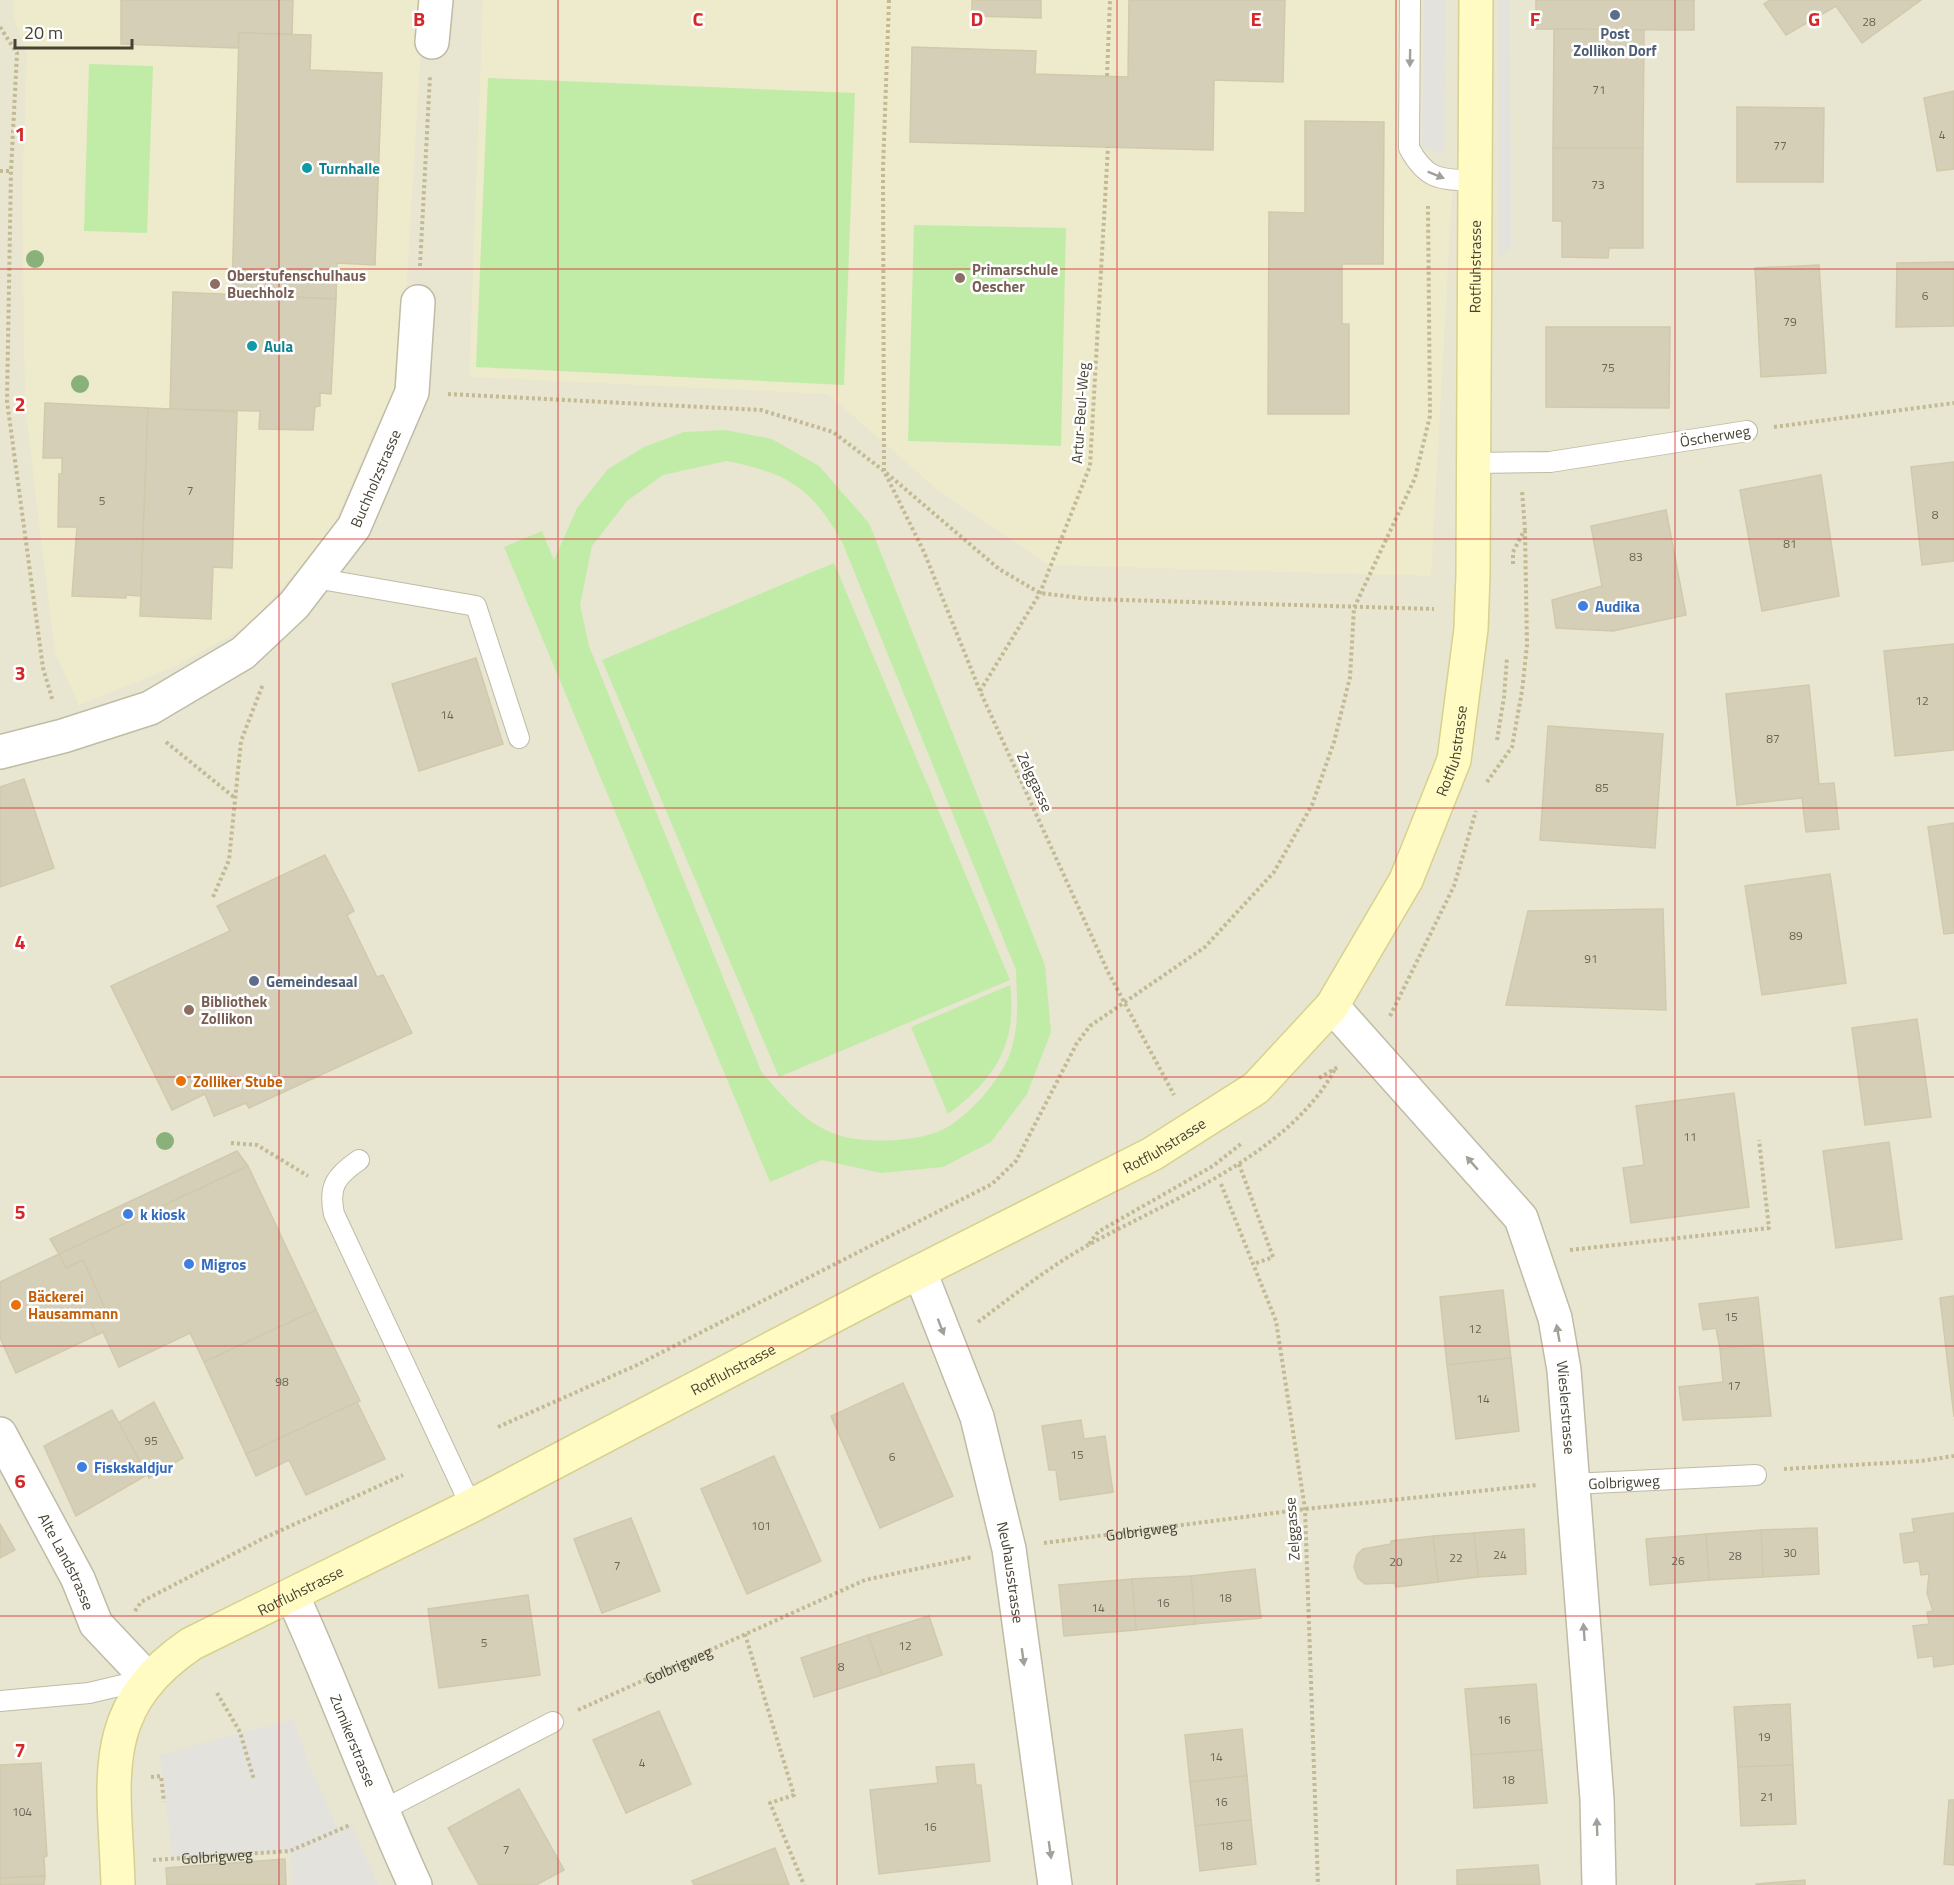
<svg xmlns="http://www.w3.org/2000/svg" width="1954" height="1885" font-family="'Titillium Web',sans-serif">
<rect width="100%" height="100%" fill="#f3f1e4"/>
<rect fill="#e8e5d1" x="0" y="0" width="1954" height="1885"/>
<g fill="#eeeacc">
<path d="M13,0H424L401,377L373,434L329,536L246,627L176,666L79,705L55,653L25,407L22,191L27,52L14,19Z"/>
<path d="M483,0H1410L1409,148L1453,179L1431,576L1048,565L940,492L828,394L469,377Z"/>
</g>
<g fill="#c1eca8" fill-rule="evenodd">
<path d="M89,64L153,66L147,233L84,231Z"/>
<path d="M488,78L855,93L844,385L476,367Z"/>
<path d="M914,225L1066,228L1061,446L908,441Z"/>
<path d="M725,430L772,439L819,466L869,523L1045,965L1051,1032L1027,1094L991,1142L943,1167L881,1173L822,1160L770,1182L504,547L542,531L554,560L577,508L608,469L644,447L684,432ZM726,461C789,473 812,488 843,544L1016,970C1017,1000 1020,1028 1009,1056C999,1082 967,1118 942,1130C916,1142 865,1144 838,1135C805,1124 782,1096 761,1071L589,646L580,605L592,546L627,501L663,475Z"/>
<path d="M834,563L1010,980L779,1077L602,660Z"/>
<path d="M1010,985C1018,1044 994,1080 948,1114L911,1027Z"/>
</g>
<g fill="#e3e2dc">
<path d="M1424,0H1445L1444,154L1422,146Z"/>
<path d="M1499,0H1510L1511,247L1499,256Z"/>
<path d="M293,1719L309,1765L338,1829L351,1824L378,1885H293L290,1851L173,1860L160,1755Z"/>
</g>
<g fill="#d6cfb8" stroke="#d1c9ab" stroke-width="1.5">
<path d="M121,0H293L292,34L239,33L238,48L121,44Z"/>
<path d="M972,0H1041V18L972,16Z"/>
<path d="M1129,0H1285L1283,82L1214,80L1213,150L910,142L912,47L1036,51L1035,74L1128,77Z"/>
<path d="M1536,0H1694V30L1536,29Z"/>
<path d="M1770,0H1921L1862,43L1836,6L1786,35L1764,4Z"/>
<path d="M1554,29L1644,30L1643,148H1553Z"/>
<path d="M239,33L311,35L310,70L382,73L375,265L337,263L336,299L232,294Z"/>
<path d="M1954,91V169L1937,171L1924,98Z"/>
<path d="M1737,107L1824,108L1823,182H1737Z"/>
<path d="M1305,121L1384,122L1383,264H1342V324H1349V414H1268L1269,212L1305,213Z"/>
<path d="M1553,148H1643V248H1609L1608,258L1562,257V221H1553Z"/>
<path d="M1954,262V326L1896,327L1897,263Z"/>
<path d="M1819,265L1826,373L1761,377L1755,268Z"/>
<path d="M173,292L336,299L331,394L320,393V406L315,407L313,430L259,429L260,411L170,409Z"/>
<path d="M1546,327H1670L1669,408L1546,407Z"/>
<path d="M45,403L148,408L141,596L126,595V598L72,596L77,527H58L59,474H62V458H43Z"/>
<path d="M148,408L237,412L232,568L213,567L211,619L140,616Z"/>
<path d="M1954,462V561L1922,565L1911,467Z"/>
<path d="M1821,475L1839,596L1762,611L1740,490Z"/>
<path d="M1666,510L1686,615L1613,631L1556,628L1552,600L1602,586L1591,526Z"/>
<path d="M1954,644V750L1895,756L1884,651Z"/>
<path d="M476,658L503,744L419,771L392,684Z"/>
<path d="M1809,685L1819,784L1834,783L1839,829L1806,832L1802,798L1737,805L1726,694Z"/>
<path d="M1548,726L1663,734L1655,848L1540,840Z"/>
<path d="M24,779L54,868L0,887V787Z"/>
<path d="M1954,823V933L1944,934L1928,827Z"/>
<path d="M325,855L354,911L347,915L377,977L383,975L412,1033L249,1108L246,1103L214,1116L205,1094L172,1110L111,986L230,931L217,906Z"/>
<path d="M1830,874L1846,983L1762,995L1745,886Z"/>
<path d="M1663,909L1666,1010L1506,1005L1528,911Z"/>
<path d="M1917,1019L1931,1117L1865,1125L1852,1028Z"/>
<path d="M1734,1093L1749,1207L1631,1223L1623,1168L1644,1165L1636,1106Z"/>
<path d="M1889,1142L1902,1239L1836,1248L1823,1151Z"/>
<path d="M237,1151L248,1166L59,1254L50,1239Z"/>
<path d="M248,1166L316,1310L204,1362L190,1333L119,1367L103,1332L97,1335L89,1319L106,1311L83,1260L66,1268L59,1254Z"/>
<path d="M59,1254L66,1268L83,1260L106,1311L89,1319L97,1335L16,1373L0,1338V1282Z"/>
<path d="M1503,1290L1511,1358L1447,1365L1440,1297Z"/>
<path d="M1954,1296V1417L1940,1298Z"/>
<path d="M1758,1297L1763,1344L1720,1349L1716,1328L1703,1330L1699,1304Z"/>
<path d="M316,1310L360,1401L246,1454L204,1362Z"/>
<path d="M1763,1344L1771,1416L1683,1420L1679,1387L1723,1382L1720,1349Z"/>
<path d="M1511,1358L1519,1431L1456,1439L1447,1365Z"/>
<path d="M903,1383L953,1496L880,1528L831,1416Z"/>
<path d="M154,1402L183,1458L149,1478L118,1423Z"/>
<path d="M357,1402L385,1459L306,1495L289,1460L256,1476L246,1454Z"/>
<path d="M112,1410L147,1475L76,1516L44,1446Z"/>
<path d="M1081,1420L1084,1439L1105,1436L1113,1492L1060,1500L1056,1470H1049L1042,1426Z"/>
<path d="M774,1456L821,1561L747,1594L701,1489Z"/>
<path d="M1954,1513V1664L1934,1667L1933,1656L1918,1658L1913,1626L1929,1624L1927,1612L1933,1611L1927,1593L1929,1574L1921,1575L1919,1561L1904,1563L1900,1534L1914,1532L1912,1519Z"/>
<path d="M631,1518L660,1591L602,1613L574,1539Z"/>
<path d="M0,1524L15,1550L0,1558Z"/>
<path d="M1817,1528L1819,1574L1763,1577L1761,1530Z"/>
<path d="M1524,1529L1526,1574L1478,1577L1474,1533Z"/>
<path d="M1761,1530L1763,1577L1709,1580L1706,1534Z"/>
<path d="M1474,1533L1478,1577L1438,1582L1433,1536Z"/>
<path d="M1706,1534L1709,1580L1650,1585L1646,1539Z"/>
<path d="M1433,1536L1438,1582L1396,1587L1395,1583L1365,1584L1358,1578L1354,1567L1357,1555L1363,1549L1391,1544V1541Z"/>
<path d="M1255,1569L1261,1618L1195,1624L1191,1576Z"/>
<path d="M1191,1576L1195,1624L1136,1630L1132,1579Z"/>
<path d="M1132,1579L1136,1630L1064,1636L1059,1585Z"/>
<path d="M528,1595L540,1675L439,1688L428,1609Z"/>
<path d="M929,1616L942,1655L882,1675L868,1635Z"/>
<path d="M868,1635L882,1675L814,1697L801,1658Z"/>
<path d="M1536,1684L1542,1750L1471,1755L1465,1689Z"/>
<path d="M1790,1704L1793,1765L1738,1767L1734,1707Z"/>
<path d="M659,1711L691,1784L626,1813L593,1740Z"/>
<path d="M1242,1729L1247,1776L1190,1782L1185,1735Z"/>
<path d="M1542,1750L1547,1803L1474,1808L1471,1755Z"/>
<path d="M41,1763L47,1856L44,1857L45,1876L0,1878V1765Z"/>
<path d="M974,1764L976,1785H981L990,1861L879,1874L870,1790L938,1783L936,1767Z"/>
<path d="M1793,1765L1796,1824L1741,1826L1738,1767Z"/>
<path d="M1247,1776L1251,1820L1195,1826L1190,1782Z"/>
<path d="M519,1789L564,1870L536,1885H479L448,1828Z"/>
<path d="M1949,1800H1954V1865L1944,1864Z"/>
<path d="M1251,1820L1256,1864L1200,1871L1195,1826Z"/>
<path d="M775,1848L789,1885H694L692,1881Z"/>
<path d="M285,1859L286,1885H167L166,1868Z"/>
<path d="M1538,1865L1540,1885H1457V1870Z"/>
<path d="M45,1876L44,1885H0V1878Z"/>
<path d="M1805,1880V1885H1756V1884Z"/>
</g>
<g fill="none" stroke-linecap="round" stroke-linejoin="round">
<defs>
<g id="lane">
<path d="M1410,0L1409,148C1427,181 1440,179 1475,181"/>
<path d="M1475,463L1550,462L1747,431"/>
<path d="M315,578L476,606L519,738"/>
<path d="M359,1160C336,1176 328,1186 334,1214L471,1506"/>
<path id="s4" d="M1572,1484L1756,1475"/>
<path d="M0,1701L89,1693L148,1679"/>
<path d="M381,1811L553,1722"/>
</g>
<g id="street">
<path d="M432,42L436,0"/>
<path id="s5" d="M0,752L63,736L150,708L243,653L294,605L354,527L412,392L418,302"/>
<path id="s6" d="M1332,1006L1521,1218L1555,1318L1564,1370L1597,1799L1599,1885"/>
<path id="s7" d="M920,1272L977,1417L1009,1549L1055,1885"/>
<path id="s8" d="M0,1434L78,1579L96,1624L148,1679"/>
<path id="s9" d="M292,1595C336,1690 371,1790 415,1885"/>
</g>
<g id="secondary">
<path id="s10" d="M118,1885C115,1782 94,1710 191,1644L471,1506L883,1290L1152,1154L1256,1088L1332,1006L1406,880L1454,760L1471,629L1473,575L1476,0"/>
</g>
</defs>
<use href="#lane" stroke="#c0bba5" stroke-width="22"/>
<use href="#street" stroke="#c0bba5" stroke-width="36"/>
<use href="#secondary" stroke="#d7d18f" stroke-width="36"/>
<g stroke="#c3ba95" stroke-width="4" stroke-dasharray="3 3" stroke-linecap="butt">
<path d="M889,0L883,169L884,471L924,552L980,691L1108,972L1174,1095"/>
<path d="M0,27L17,53L11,171L7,401L43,668L53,702"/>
<path d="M1107,76L1110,0"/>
<path d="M0,171H11"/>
<path d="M420,266L430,76"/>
<path d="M448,394L761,410L833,432L884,471L999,569L1040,593L1089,599L1434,609"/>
<path d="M1774,427L1954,403"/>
<path d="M1513,564V552L1525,529L1522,491"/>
<path d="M980,691L1040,593L1090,466L1108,147"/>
<path d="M1497,740L1504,697L1507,658"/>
<path d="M166,742L235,798"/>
<path d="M1487,782L1512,747L1522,691L1527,645L1525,531"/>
<path d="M213,897L229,860L241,741L263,684"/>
<path d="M1390,1016L1454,886L1476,811"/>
<path d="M1319,1078L1338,1067"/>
<path d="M231,1143L257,1145L308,1176"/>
<path d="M1239,1164L1273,1257L1254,1264"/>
<path d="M1221,1184L1276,1321L1305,1509L1318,1885"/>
<path d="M1089,1244L1098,1232L1213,1166L1242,1143"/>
<path d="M1570,1250L1769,1228L1759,1140"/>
<path d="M978,1322C1014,1295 1050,1266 1090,1244C1170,1200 1290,1154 1335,1069"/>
<path d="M498,1427L637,1365L992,1184L1016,1161L1077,1043L1090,1026L1205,947L1274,872L1312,805L1334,742L1350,677L1354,608L1415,478L1430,416L1428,206"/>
<path d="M1784,1469L1921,1461L1954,1456"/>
<path id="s1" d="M1044,1543L1305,1509L1537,1485"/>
<path d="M135,1611L141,1602L264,1538L403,1475"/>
<path d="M745,1634L794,1795L770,1803L804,1885"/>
<path d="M217,1693L240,1732L254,1780"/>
<path id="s2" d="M578,1710L865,1580L972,1557"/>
<path d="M151,1777L161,1776L164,1802"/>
<path id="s3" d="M153,1860L290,1851L350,1825"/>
</g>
<use href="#lane" stroke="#fff" stroke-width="20"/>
<use href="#street" stroke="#fff" stroke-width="33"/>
<use href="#secondary" stroke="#fffbc2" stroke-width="33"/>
</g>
<g fill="#8ab179">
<circle cx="35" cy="259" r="9"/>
<circle cx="80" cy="384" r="9"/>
<circle cx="165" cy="1141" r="9"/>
</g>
<defs><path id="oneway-solid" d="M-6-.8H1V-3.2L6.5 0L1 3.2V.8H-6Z" transform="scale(1.5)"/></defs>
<g fill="#a2a099">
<use href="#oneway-solid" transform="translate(1410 58) rotate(91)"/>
<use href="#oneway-solid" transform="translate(1436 175) rotate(22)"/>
<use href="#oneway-solid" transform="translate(1472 1163) rotate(-131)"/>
<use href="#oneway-solid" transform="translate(941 1327) rotate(69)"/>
<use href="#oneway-solid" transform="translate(1558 1333) rotate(-100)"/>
<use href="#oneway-solid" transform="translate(1584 1632) rotate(-94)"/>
<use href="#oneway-solid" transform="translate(1023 1657) rotate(82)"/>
<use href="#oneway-solid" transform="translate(1597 1827) rotate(-92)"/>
<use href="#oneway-solid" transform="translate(1050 1850) rotate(82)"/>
</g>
<path fill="none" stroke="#d62828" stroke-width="1.5" stroke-opacity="0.55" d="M279,0V1885M558,0V1885M837,0V1885M1117,0V1885M1396,0V1885M1675,0V1885M0,269H1954M0,539H1954M0,808H1954M0,1077H1954M0,1346H1954M0,1616H1954"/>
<g fill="#5c6f8a" stroke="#fff" stroke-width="2">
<circle cx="1615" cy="15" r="6"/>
<circle cx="254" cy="981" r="6"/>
</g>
<g fill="#0f9aa8" stroke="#fff" stroke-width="2">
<circle cx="307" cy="168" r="6"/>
<circle cx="252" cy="346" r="6"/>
</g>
<g fill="#8d6e63" stroke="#fff" stroke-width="2">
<circle cx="960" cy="278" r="6"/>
<circle cx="215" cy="284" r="6"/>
<circle cx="189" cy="1010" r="6"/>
</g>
<g fill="#3f7fe0" stroke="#fff" stroke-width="2">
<circle cx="1583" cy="606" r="6"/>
<circle cx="128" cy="1214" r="6"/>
<circle cx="189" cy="1264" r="6"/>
<circle cx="82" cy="1467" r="6"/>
</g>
<g fill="#e8710a" stroke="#fff" stroke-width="2">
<circle cx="181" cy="1081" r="6"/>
<circle cx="16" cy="1305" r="6"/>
</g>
<g text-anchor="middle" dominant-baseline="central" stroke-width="5" stroke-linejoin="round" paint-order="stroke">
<g font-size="12" fill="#6a6554">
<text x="1869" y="21">28</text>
<text x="1599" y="89">71</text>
<text x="1942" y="134">4</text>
<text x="1780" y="145">77</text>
<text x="1598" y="184">73</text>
<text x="1925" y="295">6</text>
<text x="1790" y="321">79</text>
<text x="1608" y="367">75</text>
<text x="190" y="490">7</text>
<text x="102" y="500">5</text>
<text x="1935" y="514">8</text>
<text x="1790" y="543">81</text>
<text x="1636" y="556">83</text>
<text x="1922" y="700">12</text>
<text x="447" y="714">14</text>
<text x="1773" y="738">87</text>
<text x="1602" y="787">85</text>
<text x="1796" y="935">89</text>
<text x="1591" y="958">91</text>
<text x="1690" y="1136">11</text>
<text x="1731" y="1316">15</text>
<text x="1475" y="1328">12</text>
<text x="282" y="1381">98</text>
<text x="1734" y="1385">17</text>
<text x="1483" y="1398">14</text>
<text x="151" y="1440">95</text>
<text x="1077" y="1454">15</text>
<text x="892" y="1456">6</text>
<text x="761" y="1525">101</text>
<text x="1790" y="1552">30</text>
<text x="1500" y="1554">24</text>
<text x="1735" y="1555">28</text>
<text x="1456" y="1557">22</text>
<text x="1678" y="1560">26</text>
<text x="1396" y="1561">20</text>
<text x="617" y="1565">7</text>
<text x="1225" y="1597">18</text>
<text x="1163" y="1602">16</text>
<text x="1098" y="1607">14</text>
<text x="484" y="1642">5</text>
<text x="905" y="1645">12</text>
<text x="841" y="1666">8</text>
<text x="1504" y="1719">16</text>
<text x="1764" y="1736">19</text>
<text x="1216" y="1756">14</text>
<text x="642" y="1762">4</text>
<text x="1508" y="1779">18</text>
<text x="1767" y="1796">21</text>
<text x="1221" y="1801">16</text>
<text x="22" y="1811">104</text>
<text x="930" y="1826">16</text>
<text x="1226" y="1845">18</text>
<text x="506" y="1849">7</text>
</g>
<g font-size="15" font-weight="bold" fill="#4e5e75" stroke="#fff">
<text x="1615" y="33">Post<tspan x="1615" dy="17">Zollikon Dorf</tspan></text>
<text x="266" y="981" text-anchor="start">Gemeindesaal</text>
</g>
<g font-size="15" font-weight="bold" fill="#0d838f" stroke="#fff" text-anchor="start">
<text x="319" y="168">Turnhalle</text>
<text x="264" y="346">Aula</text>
</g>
<g font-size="15" fill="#464233" stroke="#fff">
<text stroke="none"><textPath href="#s10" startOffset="2352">Rotfluhstrasse</textPath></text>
<text transform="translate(1080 413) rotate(-86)">Artur-Beul-Weg</text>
<text transform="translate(1715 436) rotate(-9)">Öscherweg</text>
<text stroke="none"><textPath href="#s5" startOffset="486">Buchholzstrasse</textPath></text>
<text stroke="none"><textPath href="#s10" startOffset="1866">Rotfluhstrasse</textPath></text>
<text transform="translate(1035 782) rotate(65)">Zelggasse</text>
<text stroke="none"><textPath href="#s10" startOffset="1362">Rotfluhstrasse</textPath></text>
<text stroke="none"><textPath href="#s10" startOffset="876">Rotfluhstrasse</textPath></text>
<text stroke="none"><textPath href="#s6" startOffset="480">Wieslerstrasse</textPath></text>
<text stroke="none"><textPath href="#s4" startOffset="52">Golbrigweg</textPath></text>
<text transform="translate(1292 1529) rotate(-94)">Zelggasse</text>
<text stroke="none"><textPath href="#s1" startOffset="98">Golbrigweg</textPath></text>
<text stroke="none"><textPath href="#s8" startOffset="144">Alte Landstrasse</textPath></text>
<text stroke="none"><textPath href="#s7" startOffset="315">Neuhausstrasse</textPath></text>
<text stroke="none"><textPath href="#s10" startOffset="390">Rotfluhstrasse</textPath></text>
<text stroke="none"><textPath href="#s2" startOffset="110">Golbrigweg</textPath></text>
<text stroke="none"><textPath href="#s9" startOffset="158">Zumikerstrasse</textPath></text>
<text stroke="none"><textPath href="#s3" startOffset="64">Golbrigweg</textPath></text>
</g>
<g font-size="15" font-weight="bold" fill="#785e54" stroke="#fff" text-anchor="start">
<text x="972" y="269">Primarschule<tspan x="972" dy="17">Oescher</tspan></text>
<text x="227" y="275">Oberstufenschulhaus<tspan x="227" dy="17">Buechholz</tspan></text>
<text x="201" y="1001">Bibliothek<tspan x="201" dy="17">Zollikon</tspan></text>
</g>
<g font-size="15" font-weight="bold" fill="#366cbe" stroke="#fff" text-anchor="start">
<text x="1595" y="606">Audika</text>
<text x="140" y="1214">k kiosk</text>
<text x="201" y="1264">Migros</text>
<text x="94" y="1467">Fiskskaldjur</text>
</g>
<g font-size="15" font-weight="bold" fill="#c56008" stroke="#fff" text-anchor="start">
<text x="193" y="1081">Zolliker Stube</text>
<text x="28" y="1296">Bäckerei<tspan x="28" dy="17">Hausammann</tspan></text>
</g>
</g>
<g font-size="20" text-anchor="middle" font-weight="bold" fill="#d62828" stroke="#fff" stroke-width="5" stroke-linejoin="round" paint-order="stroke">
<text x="419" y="26">B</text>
<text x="698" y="26">C</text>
<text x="977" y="26">D</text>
<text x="1256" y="26">E</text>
<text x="1535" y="26">F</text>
<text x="1814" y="26">G</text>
<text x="20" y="141">1</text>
<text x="20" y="411">2</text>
<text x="20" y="680">3</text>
<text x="20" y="949">4</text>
<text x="20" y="1219">5</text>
<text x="20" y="1488">6</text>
<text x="20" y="1757">7</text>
</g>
<path d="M15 39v9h117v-9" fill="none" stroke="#464233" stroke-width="3"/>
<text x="24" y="39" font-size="18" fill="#464233" stroke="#ffffff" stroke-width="4.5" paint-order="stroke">20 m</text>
</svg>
